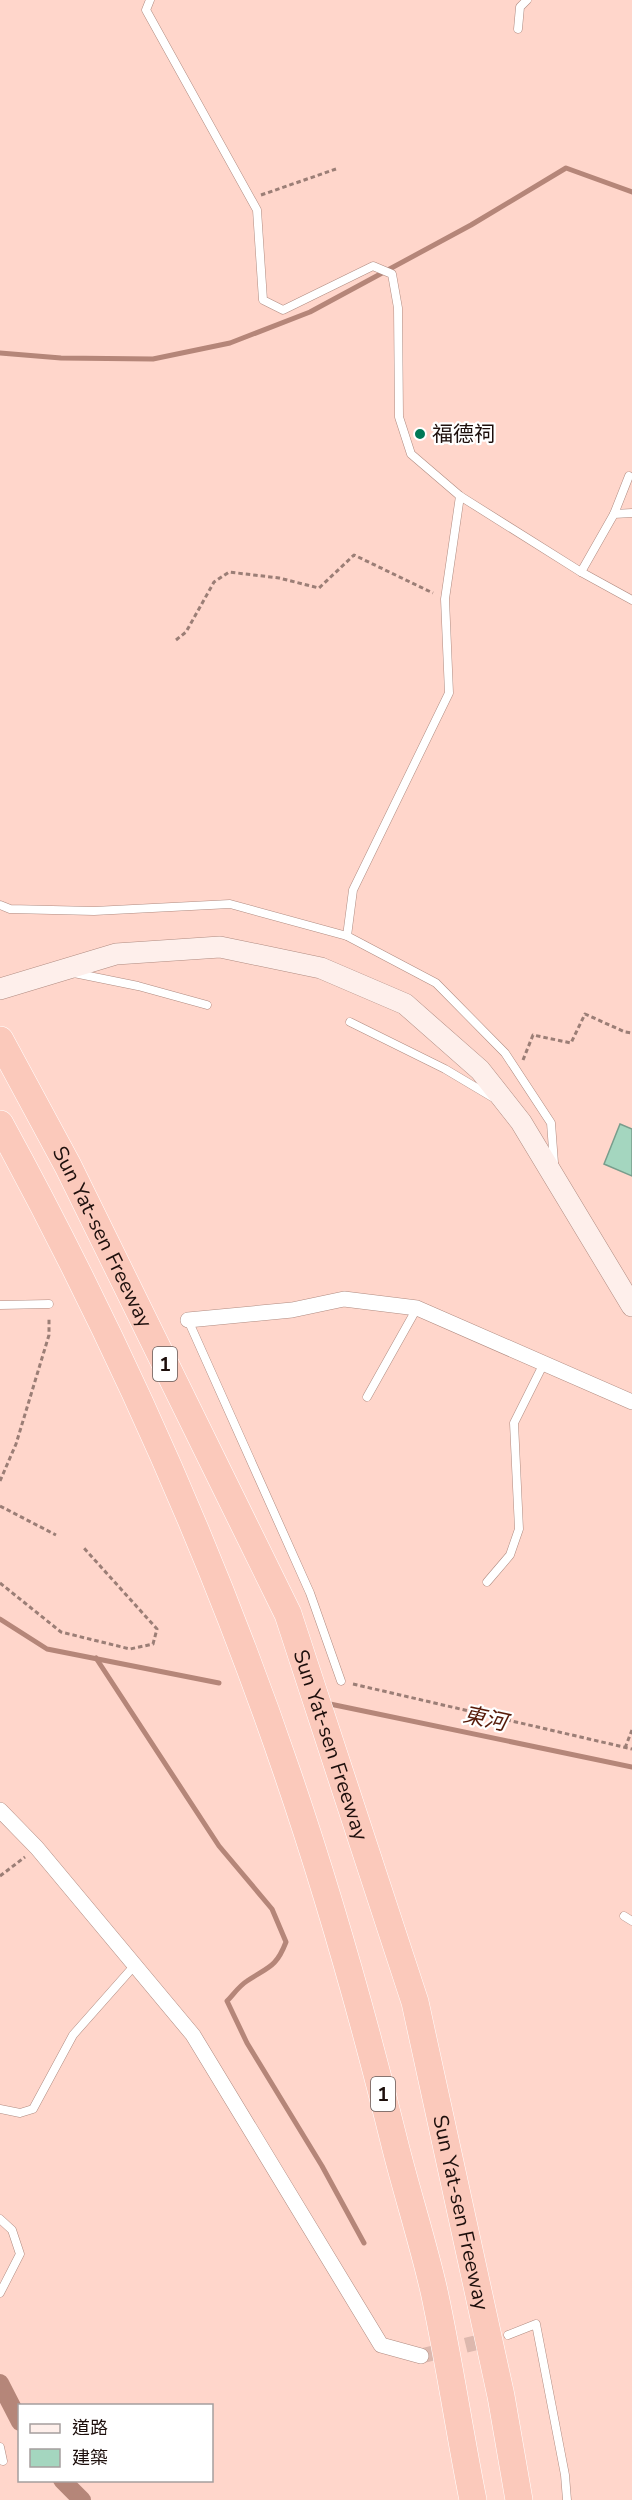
<svg xmlns="http://www.w3.org/2000/svg" width="632" height="2500" font-family="'Nunito Sans','Noto Sans TC',sans-serif">
<rect width="100%" height="100%" fill="#ffd6cb"/>
<g fill="none" stroke-linecap="round" stroke-linejoin="round">
<g stroke="#b58679" stroke-width="5">
<path d="M0,353L61,358L153,359L230,343L310,312L471,225L566,168L632,192"/>
<path d="M0,1619L47,1649L219,1683"/>
<path d="M96,1658L219,1846L272,1909L286,1942C276,1968 268,1967 247,1981C239,1986 233,1995 227,2001L247,2043L322,2166L364,2243"/>
<path d="M330,1704L632,1767"/>
</g>
<g stroke="#b58679" stroke-width="18">
<path d="M0,2383L20,2422"/>
<path d="M62,2480L82,2500"/>
</g>
</g>
<path fill="#a4d6bf" stroke="#789d8c" stroke-width="1.5" d="M620,1124L632,1129V1176L604,1164Z"/>
<g fill="none" stroke-linecap="round" stroke-linejoin="round">
<path stroke="#ddb8ae" stroke-width="15" stroke-dasharray="15 8" stroke-linecap="butt" d="M421,2356L496,2338"/>
<defs>
<g id="lane">
<path d="M150,0L146,10L257,210L263,300L283,310L373,266L392,274L398,308L399,417L411,454L460,496L581,572L632,600"/>
<path d="M518,29L520,7L527,0"/>
<path d="M614,514L629,476"/>
<path d="M581,572L614,514L632,513"/>
<path d="M0,905L10,909L94,911L230,904L347,936L436,983L505,1053L551,1123L554,1163"/>
<path d="M347,936L353,890L449,693L445,599L460,496"/>
<path d="M74,973L138,986L207,1005"/>
<path d="M350,1022L445,1069L492,1097"/>
<path d="M0,1305L49,1304"/>
<path d="M188,1320L310,1593L341,1681"/>
<path d="M367,1397L417,1308"/>
<path d="M487,1582L510,1555L519,1529L514,1423L544,1363"/>
<path d="M624,1916L632,1921"/>
<path d="M0,2109L20,2113L33,2109L73,2035L134,1966"/>
<path d="M0,2219L12,2230L20,2254L0,2293"/>
<path d="M508,2335L536,2324L565,2475L567,2500"/>
<path d="M0,2447L3,2461"/>
</g>
<g id="street">
<path d="M188,1320L292,1310L344,1299L417,1308L632,1402"/>
<path d="M0,1810L37,1848L193,2035L381,2345L421,2356"/>
</g>
<path id="secondary" d="M0,989L116,954L220,947L321,968L405,1004L480,1070L521,1122L632,1306"/>
<g id="highway">
<path id="s1" d="M0,1040L68,1166L288,1614L415,2002L501,2396L519,2500"/>
<path d="M0,1124C113,1331 212,1551 288,1775C330,1898 365,2023 396,2149C408,2196 423,2243 434,2291C449,2360 459,2430 473,2500"/>
</g>
</defs>
<use href="#lane" stroke="#b08b80" stroke-width="9"/>
<use href="#street" stroke="#b08b80" stroke-width="16"/>
<use href="#secondary" stroke="#b08b80" stroke-width="22"/>
<use href="#highway" stroke="#fff" stroke-width="28"/>
<g stroke="#9b7e76" stroke-width="3" stroke-dasharray="4.5 3" stroke-linecap="butt">
<path d="M261,195L336,169"/>
<path d="M176,640L186,632L214,582L229,572L279,578L319,588L354,555L433,593"/>
<path d="M523,1060L533,1035L571,1043L585,1014L625,1032L632,1033"/>
<path d="M0,1481L16,1444L49,1335V1317"/>
<path d="M0,1506L56,1535"/>
<path d="M0,1583L61,1632L130,1649L153,1644L157,1629L83,1547"/>
<path d="M353,1684L632,1749"/>
<path d="M625,1748L632,1730"/>
<path d="M0,1876L25,1857"/>
</g>
<use href="#lane" stroke="#fff" stroke-width="8"/>
<use href="#street" stroke="#fff" stroke-width="15"/>
<use href="#secondary" stroke="#feefeb" stroke-width="21"/>
<use href="#highway" stroke="#fbc9bb" stroke-width="27"/>
</g>
<circle fill="#007956" stroke="#fff" stroke-width="2" cx="420" cy="434" r="6"/>
<g text-anchor="middle" dominant-baseline="central" stroke-width="4.5" stroke-linejoin="round" paint-order="stroke">
<g fill="#fff" stroke="#615755" stroke-width="1.5">
<rect x="153" y="1347" width="24" height="34" rx="4.5"/>
<rect x="371" y="2077" width="24" height="34" rx="4.5"/>
</g>
<g font-size="20" font-weight="bold" fill="#1d0f0c">
<text x="165" y="1364">1</text>
<text x="383" y="2094">1</text>
</g>
<g font-size="21" fill="#1d0f0c" stroke="#fff" text-anchor="start">
<text x="432" y="434">福德祠</text>
</g>
<g font-size="21" fill="#1d0f0c" stroke="#fff">
<text stroke="none"><textPath href="#s1" startOffset="222">Sun Yat-sen Freeway</textPath></text>
<text stroke="none"><textPath href="#s1" startOffset="780">Sun Yat-sen Freeway</textPath></text>
<text stroke="none"><textPath href="#s1" startOffset="1266">Sun Yat-sen Freeway</textPath></text>
</g>
<g font-size="22" font-style="italic" fill="#571c0a" stroke="#fff">
<text transform="translate(485 1719) rotate(12)">東河</text>
</g>
</g>
<rect x="18" y="2404" width="195" height="78" fill="#ffffff" stroke="#a59f9e" stroke-width="1.5"/>
<rect x="30" y="2424" width="30" height="9" fill="#feefeb" stroke="#a59f9e" stroke-width="1.5"/>
<text x="72" y="2434" font-size="18" fill="#1d0f0c">道路</text>
<rect x="30" y="2449" width="30" height="18" fill="#a4d6bf" stroke="#a59f9e" stroke-width="1.5"/>
<text x="72" y="2464" font-size="18" fill="#1d0f0c">建築</text>
</svg>
